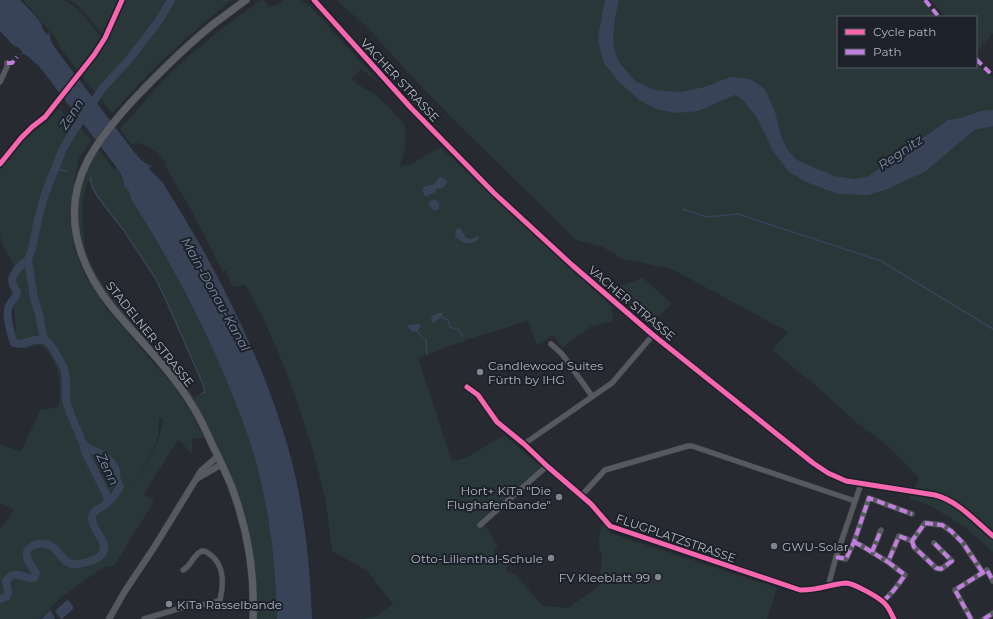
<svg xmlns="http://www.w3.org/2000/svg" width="993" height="619" font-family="Montserrat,sans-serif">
<rect width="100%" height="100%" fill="#272a30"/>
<g fill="#293739" fill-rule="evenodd">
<path d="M23,0H64C79,7 91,25 101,37L78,71L61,49L57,40Z"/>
<path d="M70,0H118L115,9L103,34C91,22 85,10 70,0Z"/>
<path d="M125,0H235L230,1L202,24L153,69L112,113L82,76L110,36Z"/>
<path d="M261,0H264L269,7L277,5L283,0H301L310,6L380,83L361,69L351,79L366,90L372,92L387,105L405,125V149L400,167L411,164L440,147L612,307L613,321L592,326L562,348L553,335L537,345L528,321L469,339L418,358L452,461L466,458L504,435L544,469L483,523L494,538L492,540L498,546L493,551L508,567L506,570L508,572L515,574L543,606L568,608L599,586L602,554C596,547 600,531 603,522L610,533L777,588L767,619H362L377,616L393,604L367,571L332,551C329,532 328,512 324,494C319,472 313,450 306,429C290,379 271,330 245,284L236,287L232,286L226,270L223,272L189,206L165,166V161L159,155L153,150L144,145L137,143L131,144L120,129C133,115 145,100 158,86C189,53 225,26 261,0Z"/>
<path d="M336,0H923L938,17H838V67H976V61L985,72L993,78V552L963,526L929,505L909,499L919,478L888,446L857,423L815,385L772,350L788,332L672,269L620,258L603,247L576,240L458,124L415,80L366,26Z"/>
<path d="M930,0H993V33L977,52L976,17H946Z"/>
<path d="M60,109L70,122L84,132L91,141L79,158L75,177L70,215L74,247L84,273L107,309L172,384L193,415L204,438H192V454L177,438L178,440L144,494L154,501L114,566H105L63,596L39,619H0V529L14,510L5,505L0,504V444L21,452L40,410L58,407C62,389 60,367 48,352C46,349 43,345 38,345C35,345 30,348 26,348C23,349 20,348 17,347L14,307L16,269L2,244L0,235V170L21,143ZM159,418L163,420L167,425L163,421L157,444L128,494L156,444L158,435Z"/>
<path d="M96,146L114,169L117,168L123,180L124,189L126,187L130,193L131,199C170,260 203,323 230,389C242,418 253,448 260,478C271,524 276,572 277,619H253V580L231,486L192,405L111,306L78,245L76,193ZM88,181L91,182L93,189L98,197L125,232L156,279L166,300L202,382L205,392L194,397C180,377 166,359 150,342C127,315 94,282 85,247C83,240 84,231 83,223C82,209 83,194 88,181Z"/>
<path d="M643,278L672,304L650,323L610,289Z"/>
</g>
<g fill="#384357">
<path d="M0,0H20C26,6 37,17 41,23C43,28 43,31 48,35L49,32L50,33C49,39 54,47 58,52L131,148C137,155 143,164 152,166L149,168C152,174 159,177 163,183C179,209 195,235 209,261C238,315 264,370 282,428C286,441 290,453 293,466C305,516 310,567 312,619H277C276,572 271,524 260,478C253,448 242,418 230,389C203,323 170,260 131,199L130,193L126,187L124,189C125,181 121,174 117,168L39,66L26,55L23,54L20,55V54L23,53L19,48L13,45L0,31Z"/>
<path d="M605,0H619L615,18L613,37L614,49L618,61L635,81L655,90L680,92L705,87L730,77L750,79L765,89L775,112L782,139L788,151L797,160L834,176L855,179L869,176L948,120L961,118L981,111L993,110V126L974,130L926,171L885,190L868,195L838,194L806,182L788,171L773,151L757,118L744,101L735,95L723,100L698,111L677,113L659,110L639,100L618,81L604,63L600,49L598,37Z"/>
<path d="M440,177L445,179L447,183L444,187L440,189L437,188L435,193L430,194L427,197L424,194L422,191L424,187L434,184Z"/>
<path d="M434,199L438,202L439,205V209L435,211L430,207L428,203Z"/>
<path d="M459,228L461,229L466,238L471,239L478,236L479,239C471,246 462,244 455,236L456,230Z"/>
<path d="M439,313H442L443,316L433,323L431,320L432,316Z"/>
<path d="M419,324L421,327L417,331L412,332L407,325Z"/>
<path d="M67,600L69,601L73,606V609L62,619L59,617L55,611Z"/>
<path d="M50,610L51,611L55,619H41Z"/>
</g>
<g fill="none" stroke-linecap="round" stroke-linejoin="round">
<g stroke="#384357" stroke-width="1.5">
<path d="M55,169L67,171"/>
<path d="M91,177V182L93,189L98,197L125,232L156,279L166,300L202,382L205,392L201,394"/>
<path d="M683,209L707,217L738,214L881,261L993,329"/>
<path d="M441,317L448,320L450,327L459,330L463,337"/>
<path d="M417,331L421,336L426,340L427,354"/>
</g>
<g stroke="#384357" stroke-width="8">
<path d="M28,260C21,265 9,275 13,285C14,288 17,290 17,293C16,298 12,300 10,304C4,312 11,335 14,343C21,345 25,343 31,341C36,339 41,340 45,340"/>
<path d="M84,446L105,456L110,461L114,466L116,471V478L120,486C117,493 114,498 107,502"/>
<path d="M0,599L7,596L8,592L6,581C16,567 22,580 34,578L36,573C33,568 28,563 27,557C24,546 40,541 49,545C59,548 61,562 72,564C79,565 95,561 100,556C113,544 91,531 92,518C92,509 101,509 106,504C107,503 108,499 108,498L85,452L84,446L70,413L66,401V379L64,368L52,347L45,340L43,335L39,314L34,298L28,260L32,249L39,215L45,194L62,151L71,135L102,89L131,57L160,19L171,0"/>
</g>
<defs>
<g id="minor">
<path d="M0,82L7,67V63"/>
<path d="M0,164L21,138L32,127L45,117L94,55L105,38L122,0"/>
<path d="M551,344L562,354L592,396"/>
<path d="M467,387L478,395L497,422L524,444L547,466L591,504L610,526L800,590C816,591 831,584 846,583C853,583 876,596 882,601C888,605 891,613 894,619"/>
<path d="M524,444L612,383L653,335"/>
<path d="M581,496L605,470L688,446H692L855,501"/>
<path d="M480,525L547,466"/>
<path d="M912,541L914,547L936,568L941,569L952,561L934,543"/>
<path d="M854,542L862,546L888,562"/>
<path d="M872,552L881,530"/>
<path d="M836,557L846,559L854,542L869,498L912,514"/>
<path d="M828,587L836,557L861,484"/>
<path d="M883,601C892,594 898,585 905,575L888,562L899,536L912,541L925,523L942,525L951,531L963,543L983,573"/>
<path d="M144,619L188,606L210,604L220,600C224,583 225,564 208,553C205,551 203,550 200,552C193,556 191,566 183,570"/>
<path d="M971,619L955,590L987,570L993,581"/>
<path d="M984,619L993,613"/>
</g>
<g id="tertiary">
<path d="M314,0L411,108L494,193L572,265L653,335L813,463L828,473L846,481L935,495C958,501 975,521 993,536"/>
<path d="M198,478L222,464"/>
<path d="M109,619L125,591L155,546L201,471L218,456"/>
</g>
<path id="secondary" d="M246,0C236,7 226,15 216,22C188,44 163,69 138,95C119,115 101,136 88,160C61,211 77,264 112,307C139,340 170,369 192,405C200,417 206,431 212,444C219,458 225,471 231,485C247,527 255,574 253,619"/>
</defs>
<use href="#minor" stroke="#424549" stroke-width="6"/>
<use href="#tertiary" stroke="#424549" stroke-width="7"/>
<use href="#secondary" stroke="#424549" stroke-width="8"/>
<use href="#minor" stroke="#56595f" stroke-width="5"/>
<use href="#tertiary" stroke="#56595f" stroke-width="6"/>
<use href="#secondary" stroke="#5b5d64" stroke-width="7"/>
<g stroke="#c07fdc" stroke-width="4" stroke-dasharray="8 4" stroke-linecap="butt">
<path d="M925,0L939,17"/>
<path d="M976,59L993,76"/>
<path d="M7,63H12L17,57"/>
<path d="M912,541L914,547L936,568L941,569L952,561L934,543"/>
<path d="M854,542L862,546L888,562"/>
<path d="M872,552L881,530"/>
<path d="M836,557L846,559L854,542L869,498L912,514"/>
<path d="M883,601C892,594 898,585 905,575L888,562L899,536L912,541L925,523L942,525L951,531L963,543L983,573"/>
<path d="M971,619L955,590L987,570L993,581"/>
<path d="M984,619L993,613"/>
</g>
<defs>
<g id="cycleway">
<path d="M314,0L411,108L494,193L572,265L653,335L813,463L828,473L846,481L935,495C958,501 975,521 993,536"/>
<path d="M0,164L21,138L32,127L45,117L94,55L105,38L122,0"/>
<path d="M467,387L478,395L497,422L524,444L547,466L591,504L610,526L800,590C816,591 831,584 846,583C853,583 876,596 882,601C888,605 891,613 894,619"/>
</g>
</defs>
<use href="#cycleway" stroke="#1c212a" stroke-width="8"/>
<use href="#cycleway" stroke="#f766af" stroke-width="5"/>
</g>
<g fill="#81858f" stroke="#1c212a" stroke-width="1.5">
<circle cx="480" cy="372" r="4"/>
<circle cx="559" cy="497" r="4"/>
<circle cx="774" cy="546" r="4"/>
<circle cx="551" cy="558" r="4"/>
<circle cx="658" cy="577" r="4"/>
<circle cx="169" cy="604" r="4"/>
</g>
<g text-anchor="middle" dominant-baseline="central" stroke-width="4" stroke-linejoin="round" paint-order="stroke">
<g font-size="12" fill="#b1b6c2" stroke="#1c212a">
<text transform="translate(400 80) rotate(47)">VACHER STRASSE</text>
<text transform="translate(632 303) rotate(40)">VACHER STRASSE</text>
<text transform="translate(150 334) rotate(51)">STADELNER STRASSE</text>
<text transform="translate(676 538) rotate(19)">FLUGPLATZSTRASSE</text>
</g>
<g font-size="12" fill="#b1b6c2" stroke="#1c212a" text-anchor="start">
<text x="488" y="365">Candlewood Suites<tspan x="488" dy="14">Fürth by IHG</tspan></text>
<text x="551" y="490" text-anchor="end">Hort+ KiTa "Die<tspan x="551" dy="14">Flughafenbande"</tspan></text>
<text x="782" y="546">GWU-Solar</text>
<text x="543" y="558" text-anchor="end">Otto-Lilienthal-Schule</text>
<text x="650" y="577" text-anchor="end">FV Kleeblatt 99</text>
<text x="177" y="604">KiTa Rasselbande</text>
</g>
<g font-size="13" font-style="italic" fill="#7c8ca6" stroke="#1c212a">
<text transform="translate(71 114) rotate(-57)">Zenn</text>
<text transform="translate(900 152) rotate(-34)">Regnitz</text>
<text transform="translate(216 294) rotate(61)">Main-Donau-Kanal</text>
<text transform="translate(108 469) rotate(65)">Zenn</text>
</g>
</g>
<rect x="837" y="16" width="140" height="52" fill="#1c212a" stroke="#585d67"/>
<rect x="845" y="29" width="20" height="6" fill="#f766af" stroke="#585d67"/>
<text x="873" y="36" font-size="12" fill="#b1b6c2">Cycle path</text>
<rect x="845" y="49" width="20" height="6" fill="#c07fdc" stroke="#585d67"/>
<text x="873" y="56" font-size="12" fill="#b1b6c2">Path</text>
</svg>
